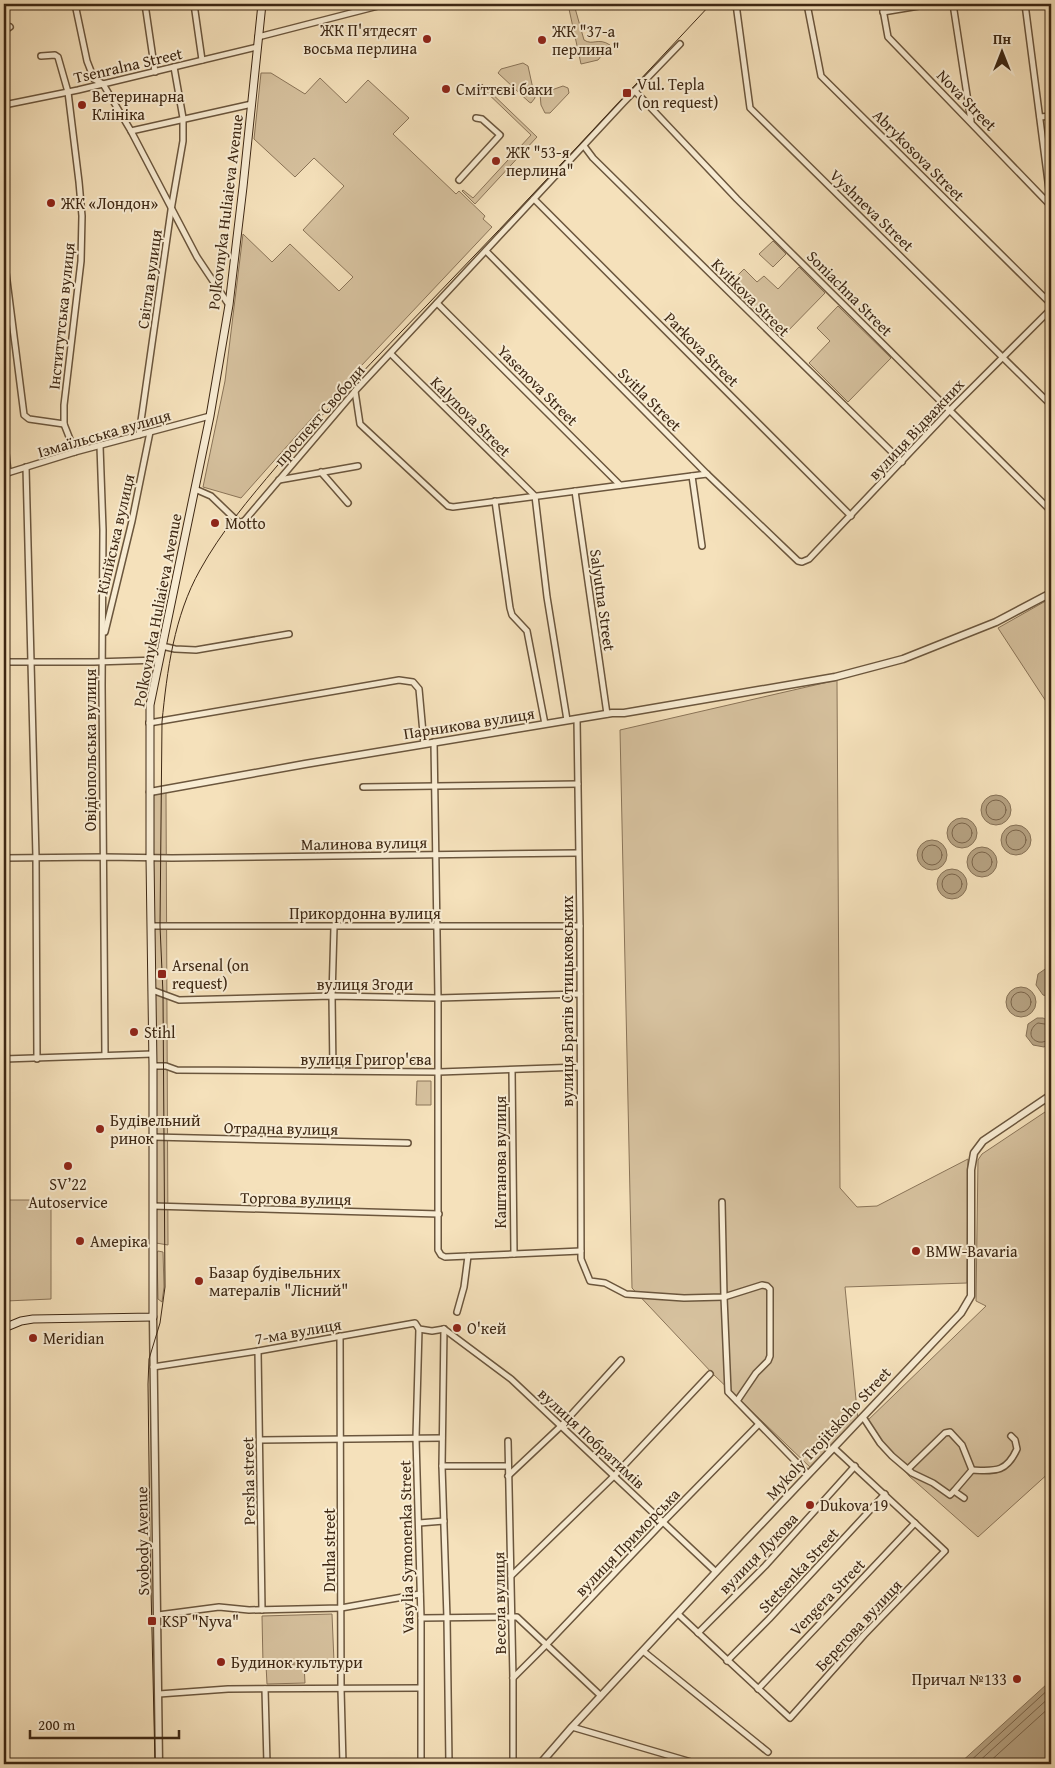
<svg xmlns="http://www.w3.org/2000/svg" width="1055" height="1768" font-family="'Gentium Book Plus',serif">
<rect width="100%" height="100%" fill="#f5e1bb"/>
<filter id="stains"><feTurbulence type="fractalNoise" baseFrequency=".004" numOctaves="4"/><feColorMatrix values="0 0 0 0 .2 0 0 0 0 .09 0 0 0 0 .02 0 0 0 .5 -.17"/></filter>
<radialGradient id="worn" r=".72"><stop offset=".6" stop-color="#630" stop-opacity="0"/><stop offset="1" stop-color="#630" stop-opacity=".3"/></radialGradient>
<g fill="#d6c19e" stroke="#8a7458">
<path d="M575,8L584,40C593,46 598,37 610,45L598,60L581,64L569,9Z"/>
<path d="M523,63L528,66L535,98L531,103L529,102L498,73L501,69Z"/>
<path d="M261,73H271L305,94L320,78L346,103L368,80L409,118L393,134L456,194L459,191L485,216L483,219L492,227L312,418L241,498L203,487L225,381L243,234L272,262L290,244L339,291L353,277L303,230L344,186L314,158L295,177L254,139Z"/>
<path d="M482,84L537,137L475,204L462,191L463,190L473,198L531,135L480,86Z"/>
<path d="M563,86L568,88L569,93L550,113H545L541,105L540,94Z"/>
<path d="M773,241L786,254L773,267L759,254Z"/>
<path d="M799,267L825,293L782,337L729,284L744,269L757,282L764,276L778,289Z"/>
<path d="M838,306L891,358L848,402L809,363L830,341L817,328Z"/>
<path d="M1051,598V709L998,628Z"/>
<path d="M837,680L840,1188L857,1207L877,1206L968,1159L967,1283L845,1287L858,1420L813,1470L713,1374L632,1288L620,730Z"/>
<path d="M166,792L168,1245L156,1243L152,795Z"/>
<path d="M417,1081H431V1105H416Z"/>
<path d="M1051,1108V1471L978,1537L909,1476L865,1423L986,1306L976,1301L978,1160L982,1154Z"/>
<path d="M4,1200H51V1299L6,1301L4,1290Z"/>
<path d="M158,1251L163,1252L164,1287L162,1302L158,1299L157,1253Z"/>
<path d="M332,1614L334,1662L263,1664L262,1616Z"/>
<path d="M304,1664L305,1683L267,1684L266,1665Z"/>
</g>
<g fill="#b6a282" stroke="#867156">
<circle cx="996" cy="810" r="15"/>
<circle cx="962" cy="833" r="15"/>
<circle cx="1016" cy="840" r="15"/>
<circle cx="932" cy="855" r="15"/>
<circle cx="982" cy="862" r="15"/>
<circle cx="952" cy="884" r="15"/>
<path d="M1048,967H1051V997L1043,995L1036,985L1038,974Z"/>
<circle cx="1021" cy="1002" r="15"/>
<path d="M1037,1018H1043L1051,1022V1043L1044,1047L1033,1045L1026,1036L1028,1024Z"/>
<path d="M1051,1680V1764H959L1047,1684Z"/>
</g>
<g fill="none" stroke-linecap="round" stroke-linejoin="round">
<g stroke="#7a644a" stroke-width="1">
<circle cx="996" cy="810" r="10"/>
<circle cx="962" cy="833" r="10"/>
<circle cx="1016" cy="840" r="10"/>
<circle cx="932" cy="855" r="10"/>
<circle cx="982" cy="862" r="10"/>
<circle cx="952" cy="884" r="10"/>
<circle cx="1021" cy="1002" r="10"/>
<path d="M1051,1025L1038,1023C1030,1027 1027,1039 1039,1042C1043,1043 1047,1040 1051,1040"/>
<path d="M967,1764L1051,1687"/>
<path d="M976,1764L1051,1696"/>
<path d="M987,1764L1051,1706"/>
</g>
<defs>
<g id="minor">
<path d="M75,4L87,61L94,79L103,84L131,131L197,257L229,305"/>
<path d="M145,4L155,72"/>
<path d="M194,4L202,60"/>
<path d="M736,4L750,108L1051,405"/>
<path d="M807,4L821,76L1051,304"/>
<path d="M882,4L888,37L1051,206"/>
<path d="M953,4L971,121"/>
<path d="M1025,4L1051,205"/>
<path d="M883,12L931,4"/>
<path d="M4,31L10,27"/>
<path d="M258,37L386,4"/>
<path d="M41,56L55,55L58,57L68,92L79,182L82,216L81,261L64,405V424L75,452"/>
<path d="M635,91L737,199L1051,511"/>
<path d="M4,105L78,90L257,47"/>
<path d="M1040,117L1051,116"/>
<path d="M131,131L252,104"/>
<path d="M584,146L593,158L902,462"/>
<path d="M459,180L500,135L482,119L476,118"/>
<path d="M534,199L851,516"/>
<path d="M486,251L707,474L798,561L802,562L809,559L950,410L1051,309"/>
<path d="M4,257L24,415L29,419L64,424"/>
<path d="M437,303L620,485"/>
<path d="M391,354L535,496L547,597L567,720"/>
<path d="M355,391L360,424L448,506L453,507L707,474"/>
<path d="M4,434L8,473"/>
<path d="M139,435L171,210L183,141V118L174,67"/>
<path d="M100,446L103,530L102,685L105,1055"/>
<path d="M26,467L36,857L37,1059"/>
<path d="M321,472L348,503"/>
<path d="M4,474L75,452L210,416"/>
<path d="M692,476L702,546"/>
<path d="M279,480L358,466"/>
<path d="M195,489L211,496L236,520L241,523L245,520L355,391L623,103L680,44"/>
<path d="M575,491L607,714"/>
<path d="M495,501L510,608L512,615L527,631L545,724"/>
<path d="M105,632L132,521L150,432"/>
<path d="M162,646L175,649L196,650L289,634"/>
<path d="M4,662H94L159,660"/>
<path d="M577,719L580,926L581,1259L590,1281L605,1283L626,1294L684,1298L724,1297L762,1285L767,1286L770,1289V1356L768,1361L756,1373L737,1401"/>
<path d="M149,723L399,680L413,682L419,689L424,744"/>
<path d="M434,742L438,998V1250L441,1255L445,1257L581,1251"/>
<path d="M363,787L578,784"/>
<path d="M4,858L104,857L172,858L578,853"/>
<path d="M151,926H580"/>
<path d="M152,990L179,1000L332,996L438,998L580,994"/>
<path d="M4,1059L153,1054"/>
<path d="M153,1066H166L177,1070L439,1072L580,1067"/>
<path d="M512,1070L514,1254"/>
<path d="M333,1071L332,996L334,927"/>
<path d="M153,1137L408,1143"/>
<path d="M722,1202L724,1297L728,1392L808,1474"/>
<path d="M153,1206L439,1214"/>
<path d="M457,1312L464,1287L468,1256"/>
<path d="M419,1329L416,1438L421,1618V1764"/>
<path d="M444,1329L442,1466L447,1618L449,1764"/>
<path d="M444,1329L511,1379L716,1572"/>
<path d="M340,1336L341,1689L343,1764"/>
<path d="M258,1351L262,1610"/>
<path d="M153,1367L258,1351L415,1323L419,1329L432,1331L444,1329"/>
<path d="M863,1417L880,1443L892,1456L912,1473L933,1483L950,1495L954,1491L964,1498"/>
<path d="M260,1440L442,1438"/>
<path d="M508,1441L513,1678V1764"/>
<path d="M442,1466H508"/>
<path d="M908,1469L945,1433L950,1432L962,1445L972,1470L954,1491"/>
<path d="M972,1470C995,1471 1006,1473 1017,1449L1015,1440L1011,1436"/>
<path d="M508,1476L561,1426L621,1360"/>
<path d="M419,1523L444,1521"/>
<path d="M511,1576L614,1476L710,1374"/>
<path d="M678,1614L790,1718L864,1635L945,1551L834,1448"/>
<path d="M158,1615L219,1607L249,1610L341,1608L420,1594"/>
<path d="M421,1618L517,1617L601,1696"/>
<path d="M698,1633L765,1566L855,1466"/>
<path d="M643,1651L768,1752"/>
<path d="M727,1661L769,1619L885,1494"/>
<path d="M513,1678L546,1645L663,1522L759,1424"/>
<path d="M265,1689L267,1764"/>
<path d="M758,1689L915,1523"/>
<path d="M159,1694L228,1689L420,1688"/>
<path d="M572,1727L698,1764"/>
</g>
<g id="tertiary">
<path d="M150,792L305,764L612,713H624L835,677L903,659L996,622L1051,593"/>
<path d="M153,1317L159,1764"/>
<path d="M540,1764L572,1727L716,1572L961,1313L971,1296V1170L974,1153L983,1141L1051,1095"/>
</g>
<path id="secondary" d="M4,1328L21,1321L33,1319L153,1317V1066L150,858V705L210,416L229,305L243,187L262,4"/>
</defs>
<use href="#minor" stroke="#6b563d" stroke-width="8"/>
<use href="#tertiary" stroke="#6b563d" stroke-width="9"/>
<use href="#secondary" stroke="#3d2713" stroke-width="9"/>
<use href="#minor" stroke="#f8ecd3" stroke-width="5"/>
<use href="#tertiary" stroke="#f8ecd3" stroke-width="6"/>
<use href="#secondary" stroke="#f8ecd3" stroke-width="7"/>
<path stroke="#3d2713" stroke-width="1" d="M155,1764L150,1544L148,1384L149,1359L160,1323L165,1287L163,994L160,926L162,722C167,671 174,616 200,570C221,532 249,499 277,466C325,410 377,357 428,304C524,205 617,104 711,4"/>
</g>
<g fill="#8f2418" stroke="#f8ecd3" stroke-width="2">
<circle cx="427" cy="39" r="5"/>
<circle cx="542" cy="40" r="5"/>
<circle cx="446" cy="89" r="5"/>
<rect x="622" y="88" width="10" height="10" rx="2.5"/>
<circle cx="82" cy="105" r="5"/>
<circle cx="496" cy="161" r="5"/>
<circle cx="51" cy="203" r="5"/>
<circle cx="215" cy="523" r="5"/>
<rect x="157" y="969" width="10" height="10" rx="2.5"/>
<circle cx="134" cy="1032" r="5"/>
<circle cx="100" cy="1129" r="5"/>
<circle cx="68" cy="1166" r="5"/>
<circle cx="80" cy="1241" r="5"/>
<circle cx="916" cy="1251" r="5"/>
<circle cx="199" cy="1281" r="5"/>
<circle cx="457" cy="1328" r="5"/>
<circle cx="33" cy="1338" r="5"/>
<circle cx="810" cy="1505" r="5"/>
<rect x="147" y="1616" width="10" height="10" rx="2.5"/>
<circle cx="221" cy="1662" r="5"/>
<circle cx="1017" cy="1679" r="5"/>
</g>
<g text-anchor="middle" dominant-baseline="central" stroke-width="4" stroke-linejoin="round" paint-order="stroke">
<g font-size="16" fill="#3d2713" stroke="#f8ecd3" text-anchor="start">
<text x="417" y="30" text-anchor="end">ЖК П'ятдесят<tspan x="417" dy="18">восьма перлина</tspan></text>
<text x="552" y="31">ЖК "37-а<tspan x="552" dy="18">перлина"</tspan></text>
<text x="637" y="84">Vul. Tepla<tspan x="637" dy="18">(on request)</tspan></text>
<text x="456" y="89">Сміттєві баки</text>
<text x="92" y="96">Ветеринарна<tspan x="92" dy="18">Клініка</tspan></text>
<text x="506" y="152">ЖК "53-я<tspan x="506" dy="18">перлина"</tspan></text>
<text x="61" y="203">ЖК «Лондон»</text>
<text x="225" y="523">Motto</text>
<text x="172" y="965">Arsenal (on<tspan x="172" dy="18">request)</tspan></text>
<text x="144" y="1032">Stihl</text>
<text x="110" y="1120">Будівельний<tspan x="110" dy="18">ринок</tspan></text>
<text x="68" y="1184" text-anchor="middle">SV’22<tspan x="68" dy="18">Autoservice</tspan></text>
<text x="90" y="1241">Амеріка</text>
<text x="926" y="1251">BMW-Bavaria</text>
<text x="209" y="1272">Базар будівельних<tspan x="209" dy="18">матералів "Лісний"</tspan></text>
<text x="467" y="1328">О'кей</text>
<text x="43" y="1338">Meridian</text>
<text x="820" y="1505">Dukova 19</text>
<text x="162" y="1621">KSP "Nyva"</text>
<text x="231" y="1662">Будинок культури</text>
<text x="1007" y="1679" text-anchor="end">Причал №133</text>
</g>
<g font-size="16" fill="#3d2713" stroke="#f8ecd3">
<text transform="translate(128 65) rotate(-13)">Tsenralna Street</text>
<text transform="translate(967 100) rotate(46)">Nova Street</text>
<text transform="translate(919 155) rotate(45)">Abrykosova Street</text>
<text transform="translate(872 210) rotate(44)">Vyshneva Street</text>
<text transform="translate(225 212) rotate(-83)">Polkovnyka Huliaieva Avenue</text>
<text transform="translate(149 279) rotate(-82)">Світла вулиця</text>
<text transform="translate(850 293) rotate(45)">Soniachna Street</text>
<text transform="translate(751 297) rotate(45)">Kvitkova Street</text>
<text transform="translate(61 316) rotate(-84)">Інститутська вулиця</text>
<text transform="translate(702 349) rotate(45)">Parkova Street</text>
<text transform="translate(538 385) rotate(45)">Yasenova Street</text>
<text transform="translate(650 399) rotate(45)">Svitla Street</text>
<text transform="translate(319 415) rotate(-49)">проспект Свободи</text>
<text transform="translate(471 416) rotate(45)">Kalynova Street</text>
<text transform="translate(916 429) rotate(-47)">вулиця Відважних</text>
<text transform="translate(104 433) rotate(-16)">Ізмаїльська вулиця</text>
<text transform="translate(115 534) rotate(-77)">Кілійська вулиця</text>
<text transform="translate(603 600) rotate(82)">Salyutna Street</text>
<text transform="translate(157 610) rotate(-79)">Polkovnyka Huliaieva Avenue</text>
<text transform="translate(469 723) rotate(-9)">Парникова вулиця</text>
<text transform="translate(90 750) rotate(-90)">Овідіопольська вулиця</text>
<text transform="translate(364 843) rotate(-1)">Малинова вулиця</text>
<text x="365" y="913">Прикордонна вулиця</text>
<text x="365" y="984">вулиця Згоди</text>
<text transform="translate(567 1001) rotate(-90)">вулиця Братів Стицьковських</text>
<text x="366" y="1059">вулиця Григор'єва</text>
<text transform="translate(281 1128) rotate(1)">Отрадна вулиця</text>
<text transform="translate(500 1162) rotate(-90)">Каштанова вулиця</text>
<text transform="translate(296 1198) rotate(1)">Торгова вулиця</text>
<text transform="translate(298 1331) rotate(-10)">7-ма вулиця</text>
<text transform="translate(828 1433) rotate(-47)">Mykoly Trojitskoho Street</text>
<text transform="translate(592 1438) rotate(43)">вулиця Побратимів</text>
<text transform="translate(248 1481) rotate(-91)">Persha street</text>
<text transform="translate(142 1541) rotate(-91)">Svobody Avenue</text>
<text transform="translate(627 1542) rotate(-46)">вулиця Приморська</text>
<text transform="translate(406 1547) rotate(-91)">Vasylia Symonenka Street</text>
<text transform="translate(329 1550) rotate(-90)">Druha street</text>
<text transform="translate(758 1553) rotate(-46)">вулиця Дукова</text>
<text transform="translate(798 1570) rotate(-47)">Stetsenka Street</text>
<text transform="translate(827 1597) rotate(-46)">Vengera Street</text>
<text transform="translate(499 1603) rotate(-91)">Весела вулиця</text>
<text transform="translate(858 1625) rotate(-47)">Берегова вулиця</text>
</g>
</g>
<rect width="1055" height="1768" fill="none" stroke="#f5e1bb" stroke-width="20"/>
<rect x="5" y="5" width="1045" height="1758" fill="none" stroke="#3d2713" stroke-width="2.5"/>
<rect x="10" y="10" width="1035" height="1748" fill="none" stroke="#3d2713"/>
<g transform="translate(1002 52)" stroke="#f8ecd3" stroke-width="4" paint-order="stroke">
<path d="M0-4L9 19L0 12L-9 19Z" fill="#3d2713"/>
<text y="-8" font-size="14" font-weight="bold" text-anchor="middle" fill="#3d2713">Пн</text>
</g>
<path d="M30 1730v8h149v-8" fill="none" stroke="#3d2713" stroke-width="2.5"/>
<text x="38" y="1730" font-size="15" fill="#3d2713" stroke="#f8ecd3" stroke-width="4" paint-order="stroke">200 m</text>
<rect width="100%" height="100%" filter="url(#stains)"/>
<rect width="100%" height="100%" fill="url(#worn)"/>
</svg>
